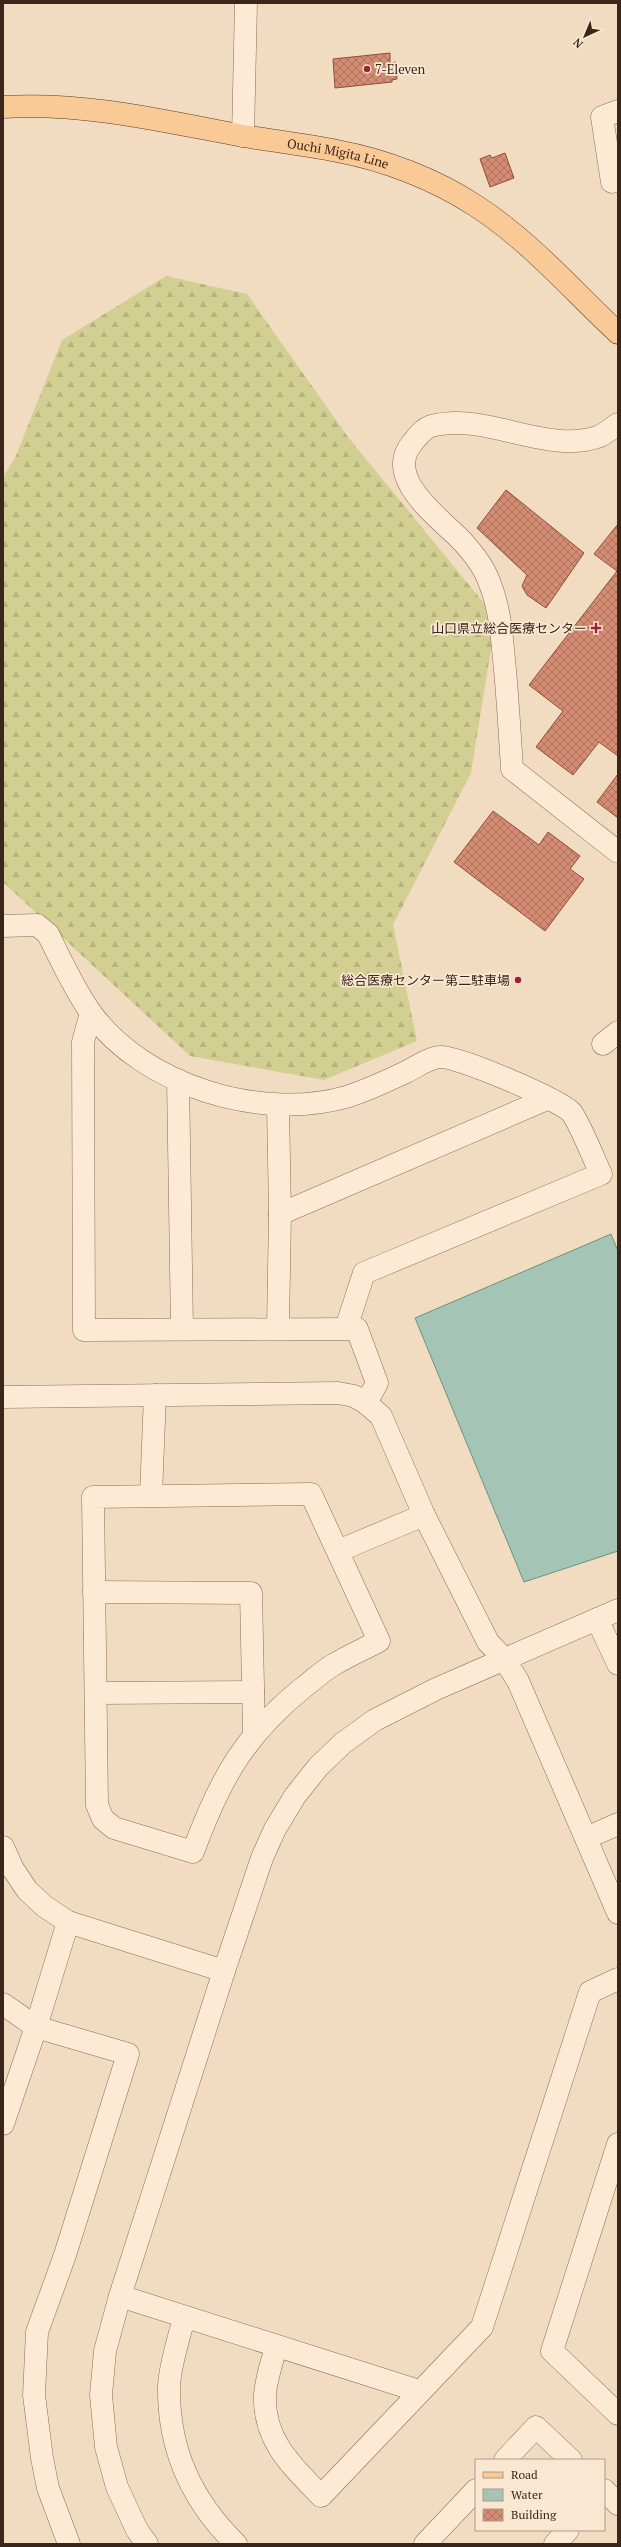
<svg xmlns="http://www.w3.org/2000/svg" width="621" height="2547" font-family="'PT Serif','Noto Sans JP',serif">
<defs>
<pattern id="forest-firs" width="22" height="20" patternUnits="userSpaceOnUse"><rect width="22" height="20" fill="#d2cf93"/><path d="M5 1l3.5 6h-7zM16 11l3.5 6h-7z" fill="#b5b27e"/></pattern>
<pattern id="building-cross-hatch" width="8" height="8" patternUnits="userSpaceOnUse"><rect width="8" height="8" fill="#d48c73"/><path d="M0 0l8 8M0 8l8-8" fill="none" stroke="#ad725e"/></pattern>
</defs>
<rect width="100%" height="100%" fill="#f2dcc1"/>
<path fill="url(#forest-firs)" d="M166,276L247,294L348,437L496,618L471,773L393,925L417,1041L324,1080L190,1056L3,882V477L15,458L62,340Z"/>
<path fill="#a4c4b5" stroke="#6a9382" d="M611,1234L618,1251V1551L524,1582L415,1318Z"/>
<g fill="url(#building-cross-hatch)" stroke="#8f4e3a">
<path d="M390,53V63L396,62L397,79L392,80V82L335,88L333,59Z"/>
<path d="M505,153L514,178L490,187L480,159L490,155L492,158Z"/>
<path d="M506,490L584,553L546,608L527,595L522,586L527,575L477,528Z"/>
<path d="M618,524V756L599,742L573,775L536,747L563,711L529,685L617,571L594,554Z"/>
<path d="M618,774V818L597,802Z"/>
<path d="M493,811L539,845L548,832L580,856L570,869L584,879L545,931L454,862Z"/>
</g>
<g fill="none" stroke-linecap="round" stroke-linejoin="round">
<defs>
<g id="minor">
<path d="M243,136L246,3"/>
<path d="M612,182L602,117L618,111"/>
<path d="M618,424C612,428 606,433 600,436C548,456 485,411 431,426C423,429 418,436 413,442C382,478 440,518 462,541C473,553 485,568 490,584C501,612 502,640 505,670C508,703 510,736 512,769L618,852"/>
<path d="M3,926L37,925L48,934C61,960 74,989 91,1013C144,1086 261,1121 346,1097C366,1091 387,1081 406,1072C416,1067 430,1057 441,1057C460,1057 558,1099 571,1112C579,1121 595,1162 601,1174L364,1273L346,1328"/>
<path d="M91,1013L83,1042L84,1330L357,1329L377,1383L366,1403"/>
<path d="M603,1044L618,1032"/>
<path d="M178,1080L182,1329"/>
<path d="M280,1214L547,1099"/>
<path d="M278,1328L280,1214L278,1105"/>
<path d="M3,1397L338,1393L354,1396L366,1403L381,1416L424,1515L488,1642L504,1659L518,1681L618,1913"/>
<path d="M311,1494L379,1641C364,1649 348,1656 333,1665C323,1671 313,1680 304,1687C244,1735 219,1781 193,1852L114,1828L103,1819L97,1805L93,1497Z"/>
<path d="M151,1495L155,1395"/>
<path d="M338,1551L424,1515"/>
<path d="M94,1592L251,1593L254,1733"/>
<path d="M597,1619L618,1664"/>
<path d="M97,1693L253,1692"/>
<path d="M586,1838L618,1824"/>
<path d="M3,1847L13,1869L27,1890L44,1906L68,1922L224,1971"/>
<path d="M3,2004L36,2027L128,2054L65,2255L37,2332L34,2395L42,2458L48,2488L69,2544"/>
<path d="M3,2124L36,2027L68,1922"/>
<path d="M618,2144L552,2351L618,2414"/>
<path d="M120,2296L419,2391"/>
<path d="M184,2317C179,2339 170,2364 169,2386C168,2449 191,2500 236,2544"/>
<path d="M276,2347C272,2362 266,2379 265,2395C263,2440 292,2466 321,2496L482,2327L590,1992L618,1979"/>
<path d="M505,2460L536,2427L571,2460"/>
<path d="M604,2490L618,2504"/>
<path d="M147,2544L137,2530L117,2487L106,2447L101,2395L105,2351L120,2296L224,1971L262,1858L275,1829L295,1796L318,1767L343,1743L375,1720L436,1689L618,1610"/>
<path d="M425,2544L476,2490"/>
<path d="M555,2544L568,2530"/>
</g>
<g id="major">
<path id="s1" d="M3,107C85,102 163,121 243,136C274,141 306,145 337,151C385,160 435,179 476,206C530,241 571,289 618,333"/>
</g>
</defs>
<use href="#minor" stroke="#8e6b56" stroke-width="23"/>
<use href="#major" stroke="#5b3a2b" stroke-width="23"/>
<use href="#minor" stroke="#fcead5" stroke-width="22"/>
<use href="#major" stroke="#f9ca95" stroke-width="22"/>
</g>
<g fill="#a32036" stroke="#f9e7d1" stroke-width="1.5">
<circle cx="367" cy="69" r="4"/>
<path d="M594 622h4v4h4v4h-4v4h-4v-4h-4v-4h4z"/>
<circle cx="518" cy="980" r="4"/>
</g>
<g text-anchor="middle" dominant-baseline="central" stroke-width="3.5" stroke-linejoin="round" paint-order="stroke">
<g font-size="13" fill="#3c261c" stroke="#f9e7d1" text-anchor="end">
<text x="375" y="69" text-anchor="start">7-Eleven</text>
<text x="587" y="628">山口県立総合医療センター</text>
<text x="510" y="980">総合医療センター第二駐車場</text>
</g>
<g font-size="13" fill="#3c261c" stroke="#f9e7d1">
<text stroke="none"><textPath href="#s1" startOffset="339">Ouchi Migita Line</textPath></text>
</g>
</g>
<rect width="621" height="2547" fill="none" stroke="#3c261c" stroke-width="8"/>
<rect x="475" y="2459" width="130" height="72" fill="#f9e7d1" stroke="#ad9a89"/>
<rect x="483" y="2472" width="20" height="6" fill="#f9ca95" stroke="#ad9a89"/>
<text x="511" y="2479" font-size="12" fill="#3c261c">Road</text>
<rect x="483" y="2489" width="20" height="12" fill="#a4c4b5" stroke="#ad9a89"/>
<text x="511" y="2499" font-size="12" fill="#3c261c">Water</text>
<rect x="483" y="2509" width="20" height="12" fill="url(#building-cross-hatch)" stroke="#ad9a89"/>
<text x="511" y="2519" font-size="12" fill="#3c261c">Building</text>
<g transform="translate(585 36) rotate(224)" stroke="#f9e7d1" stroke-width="3" paint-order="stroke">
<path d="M0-3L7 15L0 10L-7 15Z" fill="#3c261c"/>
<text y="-6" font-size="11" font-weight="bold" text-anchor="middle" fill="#3c261c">N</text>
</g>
</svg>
